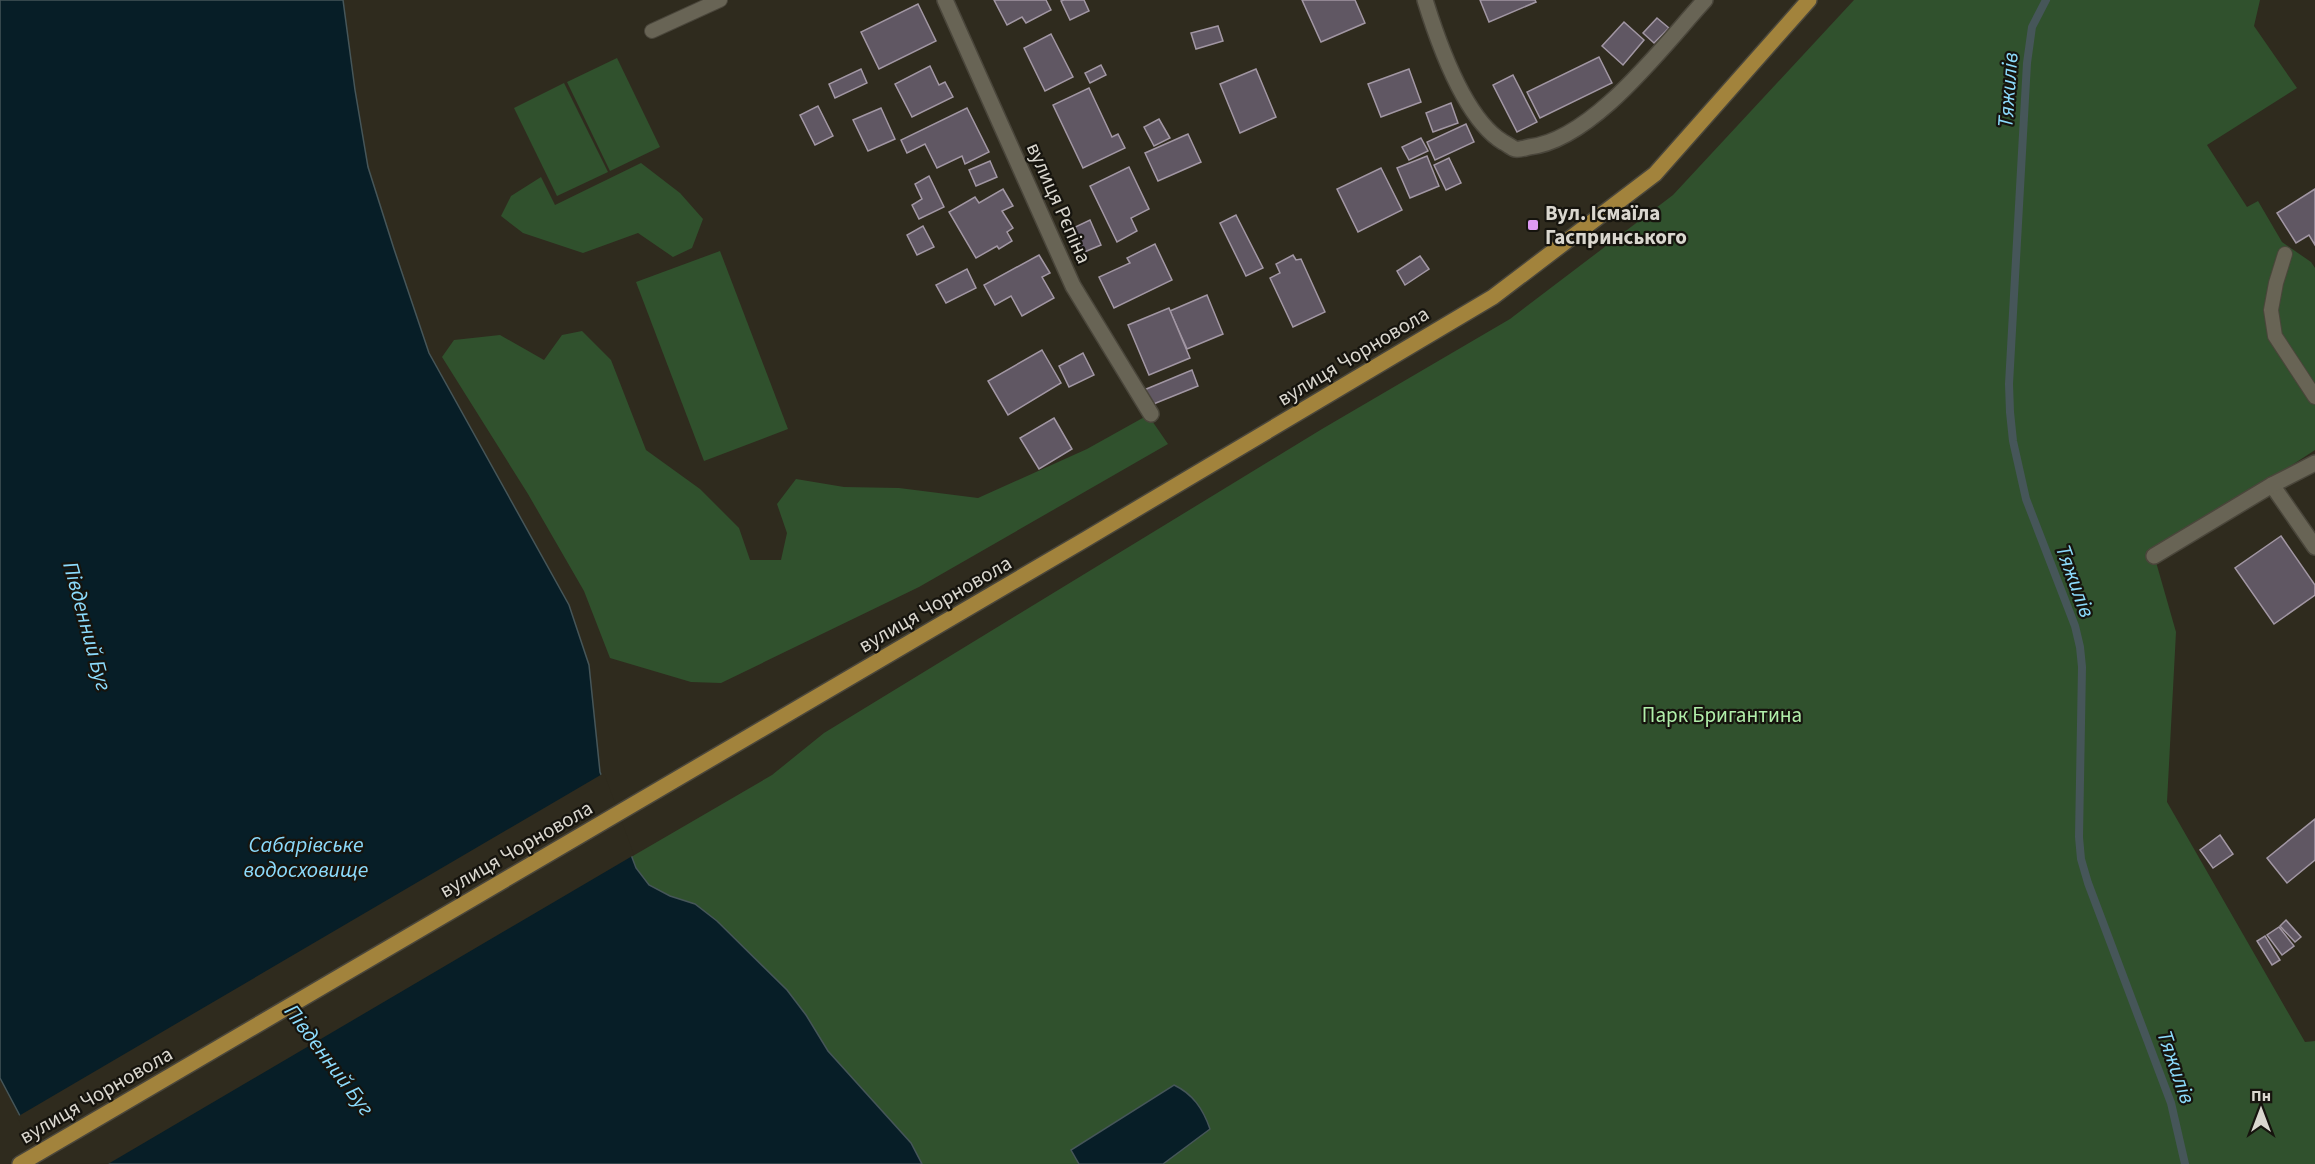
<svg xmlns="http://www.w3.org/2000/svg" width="2315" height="1164" font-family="'Source Sans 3',sans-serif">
<rect width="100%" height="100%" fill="#2f2b1e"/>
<g fill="#30512d">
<path d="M1854,0H2260L2254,26L2297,88L2207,145L2247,207L2258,201L2282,242L2311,262L2315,268V450L2154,555L2176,632L2167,802L2305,1042L2315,1041V1164H753L521,921L772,775L824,733L1322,429L1510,319L1673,195Z"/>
<path d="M617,58L660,147L610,171L567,82Z"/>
<path d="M564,83L608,172L557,196L514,108Z"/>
<path d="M641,163L680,193L703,219L692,248L673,257L638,233L583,253L523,233L501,216L511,196L541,177L555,205Z"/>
<path d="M720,251L788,429L704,461L636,282Z"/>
<path d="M582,331L611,360L646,450L700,489L739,528L750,560H781L787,533L777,504L796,479L844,487L899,488L978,498L1087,449L1148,415L1168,444L919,587L721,683L691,682L610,658L584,591L528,494L442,357L454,340L500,335L544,360L562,335Z"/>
</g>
<g fill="#071e27" stroke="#465659" stroke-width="1.5">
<path d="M0,0H343L355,90L368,167L394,249L429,353L569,605L589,665L600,772L636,868L649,885L670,896L695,904L717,921L787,990L806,1015L828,1051L911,1143L922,1164H46L44,1161L0,1078Z"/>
<path d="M1174,1085C1193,1094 1203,1109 1210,1129L1163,1164H1079L1071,1150Z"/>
</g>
<path fill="#2f2b1e" d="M604,773L634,855L108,1164H42L17,1117Z"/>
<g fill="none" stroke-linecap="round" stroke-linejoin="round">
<path stroke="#465659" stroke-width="8" d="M2046,0L2032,27L2027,63L2009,384L2010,412L2013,441L2026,499L2075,626L2080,647L2082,667L2079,837L2081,859L2088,883L2171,1103L2185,1164"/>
</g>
<g fill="#605763" stroke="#a297a4" stroke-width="1.5">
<path d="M994,0H1046L1051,10L1026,23L1022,17L1007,25Z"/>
<path d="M1064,0H1084L1089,11L1070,20L1061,1Z"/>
<path d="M1302,0H1355L1365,23L1321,42Z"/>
<path d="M1480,0H1535L1536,2L1489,22Z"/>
<path d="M918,4L936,41L879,69L861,32Z"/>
<path d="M1657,18L1669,28L1654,43L1643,33Z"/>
<path d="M1624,22L1644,40L1623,65L1602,46Z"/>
<path d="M1218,26L1223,41L1196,49L1191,33Z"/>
<path d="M1051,34L1073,77L1045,91L1024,48Z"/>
<path d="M1599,57L1612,83L1540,118L1527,92Z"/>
<path d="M1101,65L1106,75L1090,83L1085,73Z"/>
<path d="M930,66L939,85L945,82L953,97L912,117L895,84Z"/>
<path d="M861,69L867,83L835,98L829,84Z"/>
<path d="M1256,69L1276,117L1240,133L1220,84Z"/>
<path d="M1409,69L1421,102L1381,117L1368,84Z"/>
<path d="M1513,75L1537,122L1517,132L1493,85Z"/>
<path d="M1089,88L1112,137L1118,134L1125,148L1083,168L1053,105Z"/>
<path d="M1451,103L1458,123L1433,132L1426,113Z"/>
<path d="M818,106L833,136L815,145L800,115Z"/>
<path d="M881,108L895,139L868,151L853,120Z"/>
<path d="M967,108L989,152L965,164L962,156L937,168L925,144L907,153L901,140Z"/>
<path d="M1159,119L1170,138L1154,146L1144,127Z"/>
<path d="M1466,124L1474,142L1435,160L1427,142Z"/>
<path d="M1188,134L1201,162L1158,181L1145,153Z"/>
<path d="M1421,138L1428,151L1409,160L1402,147Z"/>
<path d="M1427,156L1439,186L1410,198L1397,168Z"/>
<path d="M1449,158L1461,183L1446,190L1434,165Z"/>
<path d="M990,161L997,177L976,186L969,170Z"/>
<path d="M1129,167L1149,209L1131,218L1137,231L1117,242L1090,186Z"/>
<path d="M1381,168L1402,210L1358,232L1337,189Z"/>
<path d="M929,176L944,207L919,219L912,205L922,199L915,184Z"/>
<path d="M1003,189L1013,206L1002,211L1013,228L1007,232L1012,241L999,249L997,246L976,258L949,212L975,197L979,203Z"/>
<path d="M2315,189V245L2309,235L2296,243L2277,213Z"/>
<path d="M1236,215L1263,268L1246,276L1220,223Z"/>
<path d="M1090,220L1101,245L1082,253L1071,229Z"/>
<path d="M923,226L934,247L917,255L907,235Z"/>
<path d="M1155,244L1172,280L1114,308L1099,277L1130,263L1127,258Z"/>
<path d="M1039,255L1050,273L1042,277L1054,298L1022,316L1011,296L995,305L984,285Z"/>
<path d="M1293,255L1296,260L1301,259L1325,312L1293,327L1270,278L1280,273L1276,264Z"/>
<path d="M1420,256L1429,269L1405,285L1397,271Z"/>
<path d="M967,269L976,288L946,303L936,285Z"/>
<path d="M1207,295L1223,334L1187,349L1170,311Z"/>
<path d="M1169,308L1190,358L1149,375L1128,325Z"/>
<path d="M1042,350L1061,383L1008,415L988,381Z"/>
<path d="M1083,353L1094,375L1069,387L1059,366Z"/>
<path d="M1192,370L1198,386L1151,405L1144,390Z"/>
<path d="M1054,418L1072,449L1039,469L1020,438Z"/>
<path d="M2281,536L2315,585V595L2274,624L2235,568Z"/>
<path d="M2315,819V860L2287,883L2267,858Z"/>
<path d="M2220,835L2233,854L2213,868L2200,850Z"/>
<path d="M2286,920L2301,937L2295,942L2280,926Z"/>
<path d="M2279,927L2294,946L2282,955L2267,935Z"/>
<path d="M2265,936L2280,960L2272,965L2257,941Z"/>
</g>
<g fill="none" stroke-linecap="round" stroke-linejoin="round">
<defs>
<g id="lane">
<path d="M652,31L720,0"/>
<path d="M2285,254L2276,283L2271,310L2275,336L2315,397"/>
</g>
<g id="street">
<path d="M945,0L1073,286L1151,414"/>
<path d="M1425,0C1438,42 1465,119 1503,142C1507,144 1512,148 1515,149C1519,150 1525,148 1529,147C1593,140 1663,46 1705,0"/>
<path d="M2272,485L2315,547"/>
<path d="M2154,556L2272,485L2315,463"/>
</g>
<path id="primary" d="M20,1164L1086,539L1493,297L1655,174L1809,0"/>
</defs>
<use href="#lane" stroke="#4a463b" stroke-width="16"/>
<use href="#street" stroke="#4a463b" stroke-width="18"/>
<use href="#primary" stroke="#4a463b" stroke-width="18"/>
<use href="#lane" stroke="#686455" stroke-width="14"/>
<use href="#street" stroke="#686455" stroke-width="15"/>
<use href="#primary" stroke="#a2833c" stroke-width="15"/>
</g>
<rect fill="#dd99f3" stroke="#16140e" stroke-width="2" x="1527" y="219" width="12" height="12" rx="3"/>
<g text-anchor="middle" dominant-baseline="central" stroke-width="4.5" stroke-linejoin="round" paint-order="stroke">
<g font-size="21" fill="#dad7cf" stroke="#16140e">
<text transform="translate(1059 203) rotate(66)">вулиця Рєпіна</text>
<text transform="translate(1353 356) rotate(-31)">вулиця Чорновола</text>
<text transform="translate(935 604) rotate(-30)">вулиця Чорновола</text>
<text transform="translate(516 849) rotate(-30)">вулиця Чорновола</text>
<text transform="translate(96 1095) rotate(-30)">вулиця Чорновола</text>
</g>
<g font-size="21" font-weight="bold" fill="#dad7cf" stroke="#16140e" text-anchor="start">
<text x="1545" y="213">Вул. Ісмаїла<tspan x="1545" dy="24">Гаспринського</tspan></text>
</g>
<g font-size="21" fill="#b1efaa" stroke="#16140e">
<text x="1722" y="715">Парк Бригантина</text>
</g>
<g font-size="22" font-style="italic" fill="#8cdbfc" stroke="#16140e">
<text transform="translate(2008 90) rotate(-86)">Тяжилів</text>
<text transform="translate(2075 581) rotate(70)">Тяжилів</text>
<text transform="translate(87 626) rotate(75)">Південний Буг</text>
<text x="306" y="845">Сабарівське<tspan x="306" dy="25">водосховище</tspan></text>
<text transform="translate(329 1060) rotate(53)">Південний Буг</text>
<text transform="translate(2176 1067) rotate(71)">Тяжилів</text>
</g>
</g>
<g transform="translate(2261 1110)" stroke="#16140e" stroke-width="4.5" paint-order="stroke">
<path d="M0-4.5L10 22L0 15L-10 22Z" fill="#dad7cf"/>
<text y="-9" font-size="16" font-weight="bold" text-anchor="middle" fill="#dad7cf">Пн</text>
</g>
</svg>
